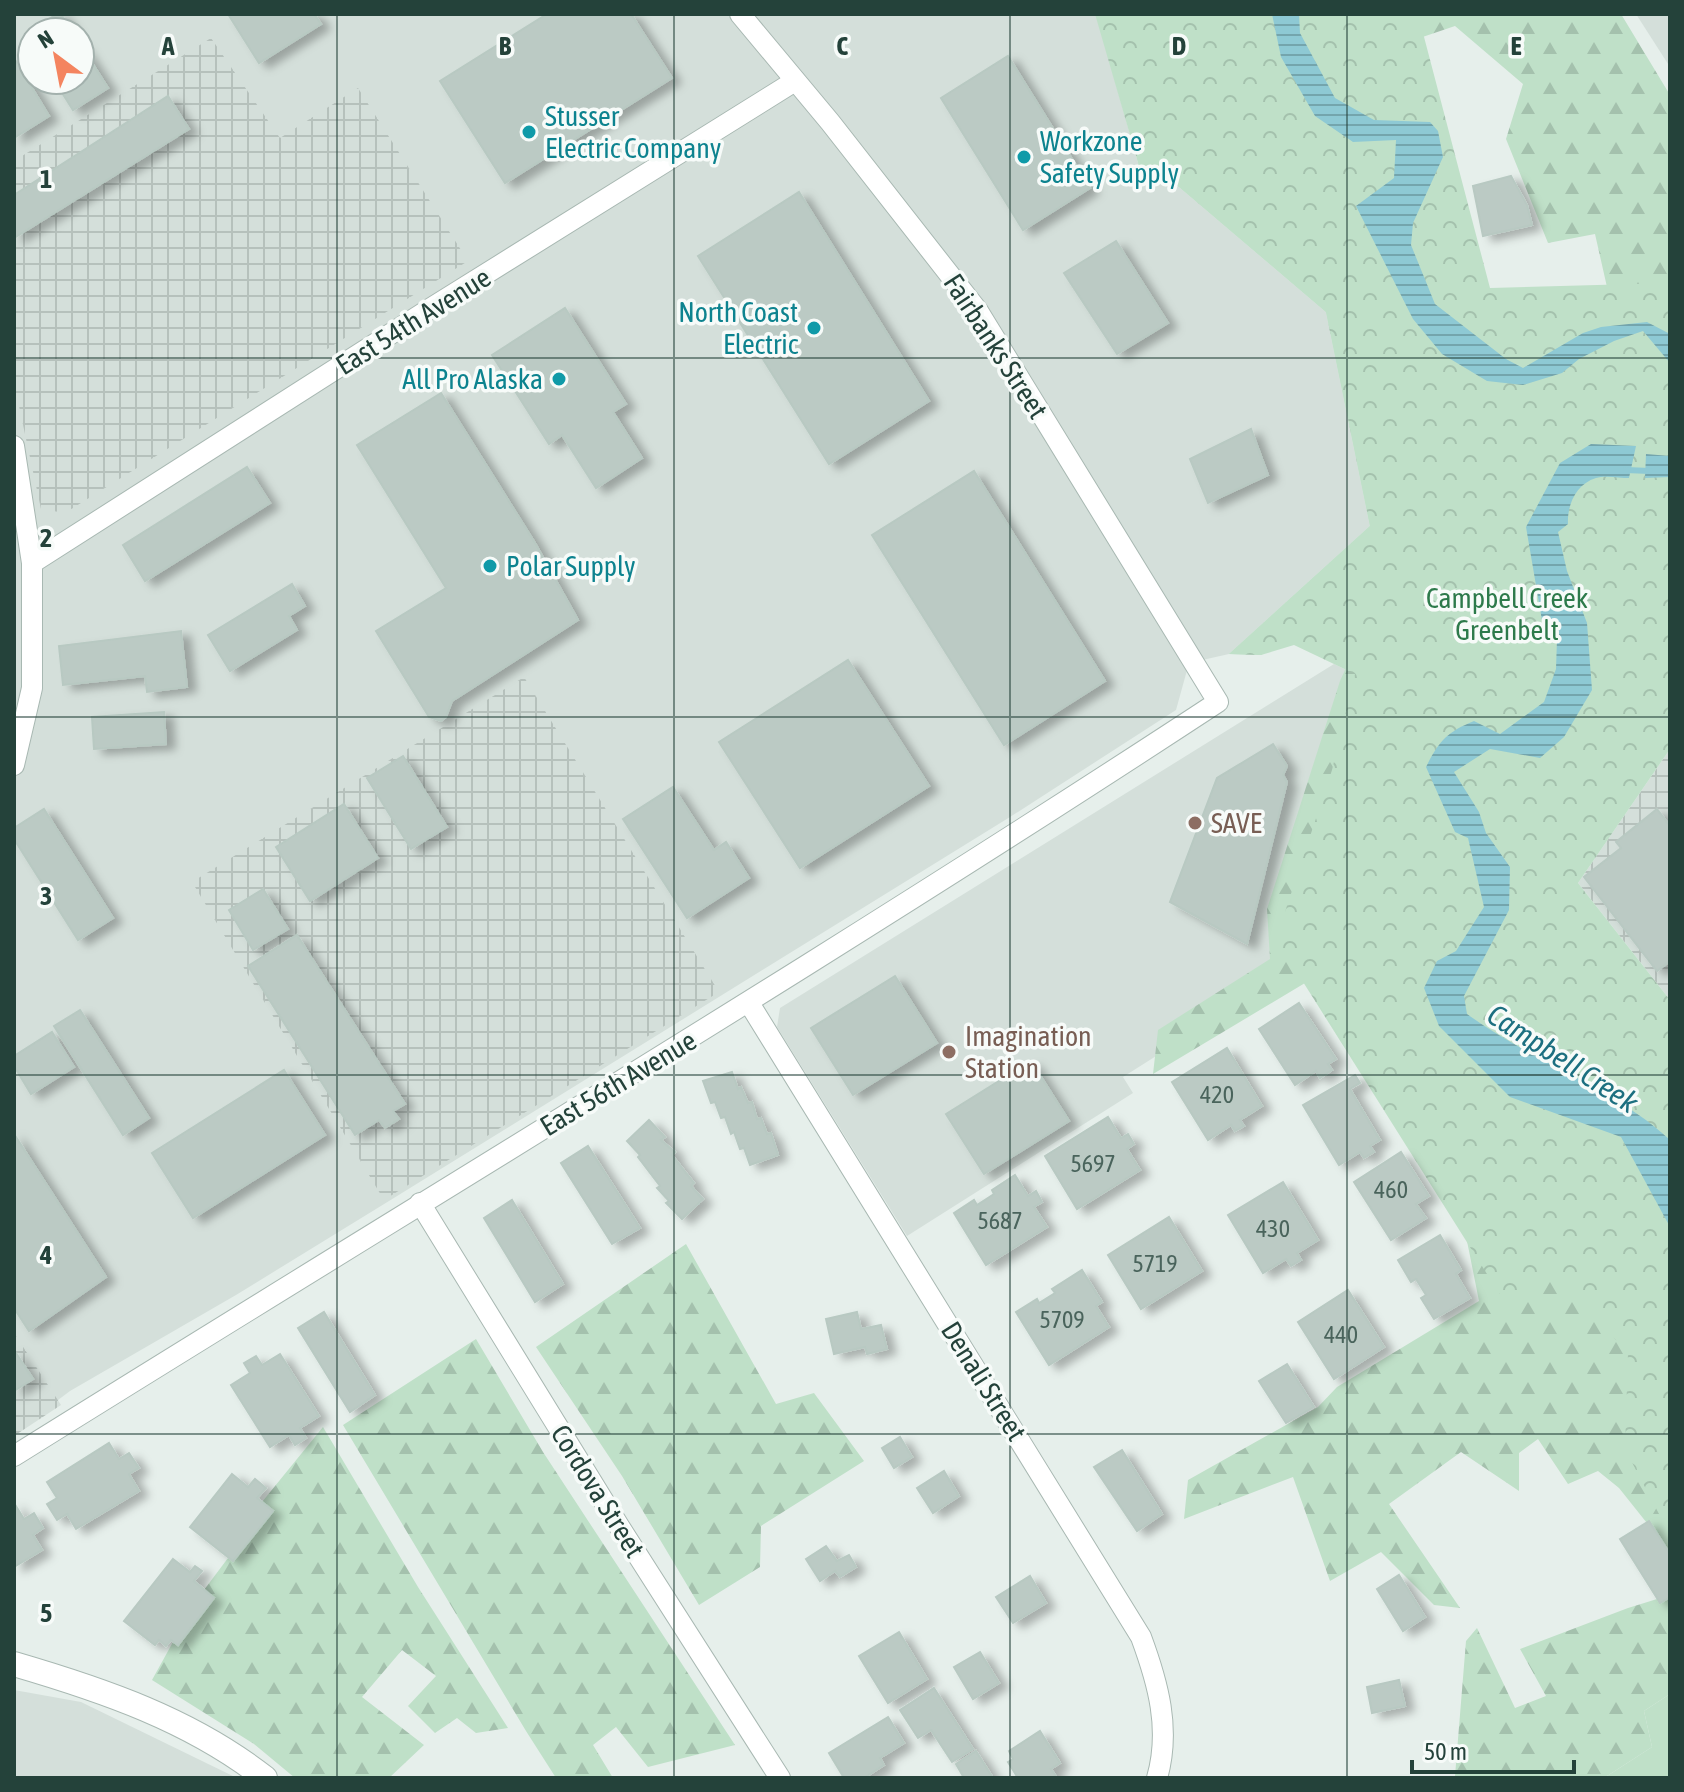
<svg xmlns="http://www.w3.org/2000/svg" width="1684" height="1792" font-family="'Asap Condensed',sans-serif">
<defs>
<pattern id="industrial-grid" width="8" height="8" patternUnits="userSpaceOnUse" patternTransform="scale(2)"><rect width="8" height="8" fill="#d4dfda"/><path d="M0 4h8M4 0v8" fill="none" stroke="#b6c1bc"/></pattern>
<pattern id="forest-firs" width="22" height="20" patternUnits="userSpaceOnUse" patternTransform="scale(2)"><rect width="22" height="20" fill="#bfe0c8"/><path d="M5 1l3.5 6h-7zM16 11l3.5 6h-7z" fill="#a4c1ad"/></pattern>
<pattern id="park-crowns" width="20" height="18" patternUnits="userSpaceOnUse" patternTransform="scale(2)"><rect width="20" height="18" fill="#bfe0c8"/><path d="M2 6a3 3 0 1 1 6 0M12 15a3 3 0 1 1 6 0" fill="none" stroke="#a4c1ad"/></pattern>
<pattern id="water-rules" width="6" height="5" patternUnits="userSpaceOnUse" patternTransform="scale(2)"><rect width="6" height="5" fill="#8ec9d4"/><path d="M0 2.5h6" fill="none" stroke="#74a5ad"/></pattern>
<filter id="shadow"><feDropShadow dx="9" dy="5" stdDeviation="4" flood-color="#0004"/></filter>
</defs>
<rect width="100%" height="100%" fill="#e6efeb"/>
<g fill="#d4dfda" fill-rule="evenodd">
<path d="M14,14H1096L1139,166L1178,186L1326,312L1370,526L1229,654L1189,663L1176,710L1010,817L389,1201L236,1295L70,1391L14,1433ZM32,32H80V80H32Z"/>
<path d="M1636,14H1670V67Z"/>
<path d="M1334,664L1355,674L1295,968L1123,1077L1133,1093L907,1236L777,1027L780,1008Z"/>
<path d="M14,1690L81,1702L237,1778H14Z"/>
</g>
<g fill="url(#industrial-grid)">
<path d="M211,38L280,138L358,88L468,261L65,513L41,509L19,406L14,399V161Z"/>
<path d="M524,677L719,992L384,1200L192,882Z"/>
<path d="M1670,749V1000L1578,883Z"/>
<path d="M14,1333L61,1405L14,1436Z"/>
</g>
<path fill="#bfe0c8" d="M1670,1694V1778H1604L1652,1747L1644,1711Z"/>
<g fill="url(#forest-firs)">
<path d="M1106,14H1249L1538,683L1670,1424V1552L1619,1488L1598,1471L1568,1484L1538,1439L1519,1453V1491L1461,1452L1389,1504L1460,1608L1434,1605L1381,1552L1330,1581L1293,1477L1184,1519L1188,1480L1318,1407L1337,1387L1479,1301L1465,1231L1305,983L1153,1074L1158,1030L1270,959L1267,909L1340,681L1360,637L1316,622L1261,655L1229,654L1370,526L1326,312L1178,186L1139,166Z"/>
<path d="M1412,14L1414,17L1418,14H1621L1670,95V327L1614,318L1595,234L1548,243L1506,139L1523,84L1455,26L1396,46Z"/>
<path d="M686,1244L776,1404L814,1393L864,1461L761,1526L760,1567L699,1605L622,1476L536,1347Z"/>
<path d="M476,1339L543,1452L735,1745L648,1767L616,1727L593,1745L613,1778H556L526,1731L343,1425Z"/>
<path d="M323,1427L418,1587L508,1728L476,1733L457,1718L435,1733L408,1706L436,1676L402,1650L362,1697L424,1745L389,1778H295L254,1744L152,1680L173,1642L178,1644L214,1598L204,1590L228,1558L233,1561L273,1511L262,1502Z"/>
<path d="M1670,1595V1694L1644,1711L1652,1747L1604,1778L1455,1776L1466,1641L1477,1628L1515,1708L1546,1696L1520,1649L1628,1608Z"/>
</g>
<path fill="url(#park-crowns)" d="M1095,14H1418L1490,288L1670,283V749L1578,883L1670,1000V1535L1625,1449L1628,1353L1554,1274L1504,1301L1276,939L1332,770L1355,674L1294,645L1261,655L1229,654L1370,526L1326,312L1178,186L1139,166Z"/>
<g fill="url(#water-rules)">
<path d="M1272,14H1299L1300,33L1335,98L1374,120L1430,122L1438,131L1443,157L1413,223L1411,245L1435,304L1506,359L1523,368L1583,333L1601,327L1647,322L1670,334V363L1643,331L1614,341L1579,359L1562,373L1523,385L1487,381L1442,354L1413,319L1356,206L1394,178L1396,140L1353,142L1315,116L1281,57Z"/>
<path d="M1591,444L1636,446L1629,478C1620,478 1605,475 1596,478C1576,484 1567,505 1568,524L1558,532L1567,571L1587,623L1592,690L1564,737L1540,758L1490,749L1454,772L1479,812L1486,833L1510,867L1509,910L1464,996L1467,1014C1531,1061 1613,1087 1670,1140V1227L1621,1137L1510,1097L1439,1026L1424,988L1437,961L1456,951L1484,907L1468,838L1455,832L1426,767C1439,741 1447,732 1474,721L1500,734L1544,702L1556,669L1557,639L1544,632L1526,527L1560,463Z"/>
<path d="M1646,454L1670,456V477L1645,478Z"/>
</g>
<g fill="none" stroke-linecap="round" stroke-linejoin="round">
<path stroke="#8ec9d4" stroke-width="6" d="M1626,470L1650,471"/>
</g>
<g fill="#bbcac4" stroke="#b8c9c2" stroke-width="2" filter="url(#shadow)">
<path d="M57,14H61L72,32H32V45L25,34Z"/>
<path d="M228,14H314L321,24L259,63Z"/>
<path d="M547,14H631L672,78L505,183L440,81Z"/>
<path d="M80,44L108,88L73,110L54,80H80Z"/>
<path d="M1008,56L1090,188L1023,230L941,98Z"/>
<path d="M14,58L49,116L14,138Z"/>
<path d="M168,96L189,129L14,238V195Z"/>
<path d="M1511,176L1527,205L1532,225L1483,236L1473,186Z"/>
<path d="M799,192L929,401L829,464L698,256Z"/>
<path d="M1116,241L1168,323L1117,354L1064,273Z"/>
<path d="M565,308L626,404L613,412L642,458L596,488L562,435L549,444L492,355Z"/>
<path d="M441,393L535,543L578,620L452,701L446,717L441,721L429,717L376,631L446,588L357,445Z"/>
<path d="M1251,429L1268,475L1208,503L1190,459Z"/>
<path d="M247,467L270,503L145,581L123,545Z"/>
<path d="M974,471L1105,681L1004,745L872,535Z"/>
<path d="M292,584L305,606L289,616L297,630L230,671L208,635Z"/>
<path d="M181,631L187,687L147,692L145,676L63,685L59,646Z"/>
<path d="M848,660L929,786L800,868L719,742Z"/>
<path d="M164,712L166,744L94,749L92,717Z"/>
<path d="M1273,744L1287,766L1283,775L1287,782L1247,944L1170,902L1217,778Z"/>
<path d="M403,756L447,827L411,849L367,778Z"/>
<path d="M673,787L714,850L726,842L749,878L687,918L623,819Z"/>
<path d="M344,804L378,858L310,901L276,847Z"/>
<path d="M44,809L113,918L78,940L14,839V828Z"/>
<path d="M1657,809L1670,826V961L1657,971L1584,877L1621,848L1616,842Z"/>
<path d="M263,889L288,929L253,950L229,910Z"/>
<path d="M297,935L405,1104L393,1111L399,1119L385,1128L379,1120L355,1135L248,966Z"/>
<path d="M895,976L937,1043L853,1095L811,1028Z"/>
<path d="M1299,1003L1336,1059L1328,1064L1332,1070L1320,1078L1316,1071L1295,1085L1259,1029Z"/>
<path d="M80,1010L149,1118L123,1135L54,1026Z"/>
<path d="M52,1032L74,1067L31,1094L14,1066V1056Z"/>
<path d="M1227,1048L1262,1106L1240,1120L1244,1126L1235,1131L1231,1125L1208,1140L1172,1082Z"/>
<path d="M1031,1061L1069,1121L984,1174L946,1114Z"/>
<path d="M284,1070L325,1135L193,1218L152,1153Z"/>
<path d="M732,1072L738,1089L741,1087L748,1103L752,1102L757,1119L761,1118L767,1134L771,1133L778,1155L750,1165L744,1148L740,1149L734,1132L731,1134L725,1117L721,1118L715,1102L711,1103L703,1081Z"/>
<path d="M1355,1075L1360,1083L1350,1089L1380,1140L1370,1146L1374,1152L1364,1158L1360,1152L1339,1165L1303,1105Z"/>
<path d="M1108,1117L1121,1138L1128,1134L1134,1144L1127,1149L1140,1170L1077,1209L1045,1156Z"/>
<path d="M649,1120L665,1137L661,1140L675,1152L672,1155L694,1183L691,1186L703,1199L682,1219L666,1203L669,1201L657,1188L660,1186L638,1157L640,1155L627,1141Z"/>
<path d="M14,1134L106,1277L29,1331L14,1308Z"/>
<path d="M588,1146L640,1228L612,1244L561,1163Z"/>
<path d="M1401,1152L1429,1196L1416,1204L1426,1218L1391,1240L1354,1182Z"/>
<path d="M1015,1175L1028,1196L1036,1191L1042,1202L1034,1207L1047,1227L986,1265L954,1213L974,1200L977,1205L994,1194L992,1190Z"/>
<path d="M1283,1182L1318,1240L1297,1253L1301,1260L1291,1266L1286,1259L1263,1273L1228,1215Z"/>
<path d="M512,1200L563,1284L535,1302L484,1218Z"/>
<path d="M1169,1217L1202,1271L1141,1309L1108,1255Z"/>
<path d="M1440,1235L1461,1270L1456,1274L1470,1298L1434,1319L1421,1298L1426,1295L1416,1279L1411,1282L1398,1260Z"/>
<path d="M1082,1270L1102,1302L1096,1306L1109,1327L1049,1365L1016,1312L1037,1299L1039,1303L1055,1293L1052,1289Z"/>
<path d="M1348,1290L1384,1347L1334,1379L1298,1322Z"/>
<path d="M324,1312L375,1395L350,1412L298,1328Z"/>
<path d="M857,1312L861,1329L881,1325L887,1349L867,1354L865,1347L834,1354L826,1319Z"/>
<path d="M14,1350L33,1379L14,1391Z"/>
<path d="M280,1354L319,1416L300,1428L306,1438L295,1445L289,1435L270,1447L231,1385L250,1373L244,1363L256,1356L262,1365Z"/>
<path d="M1287,1364L1314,1407L1286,1423L1259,1381Z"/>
<path d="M900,1437L912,1457L894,1468L882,1448Z"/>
<path d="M109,1443L119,1459L129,1453L139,1468L129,1474L139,1491L76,1529L67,1514L57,1520L47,1504L57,1498L47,1482Z"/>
<path d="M1122,1450L1162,1514L1137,1531L1094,1467Z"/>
<path d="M944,1471L959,1496L933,1513L917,1488Z"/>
<path d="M232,1474L248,1487L255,1479L266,1488L257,1498L273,1511L233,1561L190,1527Z"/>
<path d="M14,1503L24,1519L34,1513L43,1528L33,1535L42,1550L14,1567Z"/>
<path d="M1649,1521L1670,1554V1597L1660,1603L1620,1539Z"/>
<path d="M826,1546L837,1561L849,1555L856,1567L840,1577L835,1571L820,1581L806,1559Z"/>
<path d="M173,1559L190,1572L195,1566L202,1571L194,1581L214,1598L178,1645L171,1640L166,1646L159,1640L155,1645L124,1621Z"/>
<path d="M1399,1575L1425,1617L1403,1631L1377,1589Z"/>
<path d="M1030,1576L1046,1603L1013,1623L996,1597Z"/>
<path d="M899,1632L927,1679L888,1703L859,1656Z"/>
<path d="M980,1652L999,1683L973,1699L954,1667Z"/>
<path d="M1399,1680L1405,1706L1372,1713L1367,1687Z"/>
<path d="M934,1688L973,1749L952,1762L931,1730L918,1738L900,1710Z"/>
<path d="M888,1717L904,1743L880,1758L884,1765L864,1778H844L829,1753Z"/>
<path d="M1040,1731L1060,1763L1051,1769L1057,1778H1018L1008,1762L1013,1759L1009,1751Z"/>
<path d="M976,1751L993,1778H964L956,1764Z"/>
</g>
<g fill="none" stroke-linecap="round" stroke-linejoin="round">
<defs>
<g id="minor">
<path d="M14,446L32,563V688L14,765"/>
<path d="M32,563L428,310L795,81"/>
<path d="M749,1003L1141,1637C1158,1683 1171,1729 1157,1778"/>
<path d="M420,1203L619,1526L780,1778"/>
<path d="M14,1456C416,1205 822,962 1218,702L978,311L830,122L740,14"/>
</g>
<path id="tertiary" d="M14,1664C103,1690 191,1720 265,1778"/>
</defs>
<use href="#minor" stroke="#a8b8b2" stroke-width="22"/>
<use href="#tertiary" stroke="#a8b8b2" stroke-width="26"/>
<use href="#minor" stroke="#fff" stroke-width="20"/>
<use href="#tertiary" stroke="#fff" stroke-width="24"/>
</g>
<path fill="none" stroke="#24423a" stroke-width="2" stroke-opacity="0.55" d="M337,14V1778M674,14V1778M1010,14V1778M1347,14V1778M14,358H1670M14,717H1670M14,1075H1670M14,1434H1670"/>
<g fill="#0f9aa8" stroke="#f7fbf9" stroke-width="3">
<circle cx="529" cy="132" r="8"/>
<circle cx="1024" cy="157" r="8"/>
<circle cx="814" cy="328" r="8"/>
<circle cx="559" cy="379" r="8"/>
<circle cx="490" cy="566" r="8"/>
</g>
<g fill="#8d6e63" stroke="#f7fbf9" stroke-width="3">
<circle cx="1195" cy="823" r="8"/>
<circle cx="949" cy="1052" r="8"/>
</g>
<g text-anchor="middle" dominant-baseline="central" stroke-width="7" stroke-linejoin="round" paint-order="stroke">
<g font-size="24" fill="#4a645c">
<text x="1217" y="1094">420</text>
<text x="1093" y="1163">5697</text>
<text x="1391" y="1189">460</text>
<text x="1000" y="1220">5687</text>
<text x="1273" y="1228">430</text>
<text x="1155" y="1263">5719</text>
<text x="1062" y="1319">5709</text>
<text x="1341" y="1334">440</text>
</g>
<g font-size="28" fill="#0d838f" stroke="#f7fbf9" text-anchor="start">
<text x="545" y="116">Stusser<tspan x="545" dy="32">Electric Company</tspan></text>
<text x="1040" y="141">Workzone<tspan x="1040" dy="32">Safety Supply</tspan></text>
<text x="798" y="312" text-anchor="end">North Coast<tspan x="798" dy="32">Electric</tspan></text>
<text x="543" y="379" text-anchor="end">All Pro Alaska</text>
<text x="506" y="566">Polar Supply</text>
</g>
<g font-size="28" fill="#24423a" stroke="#f7fbf9">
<text transform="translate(413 321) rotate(-32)">East 54th Avenue</text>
<text transform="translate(996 346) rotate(57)">Fairbanks Street</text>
<text transform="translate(618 1083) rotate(-31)">East 56th Avenue</text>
<text transform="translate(984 1381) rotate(58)">Denali Street</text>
<text transform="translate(598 1491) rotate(58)">Cordova Street</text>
</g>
<g font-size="28" fill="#2d7a4b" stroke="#f7fbf9">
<text x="1507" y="598">Campbell Creek<tspan x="1507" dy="32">Greenbelt</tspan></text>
</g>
<g font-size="28" fill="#785e54" stroke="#f7fbf9" text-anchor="start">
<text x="1211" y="823">SAVE</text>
<text x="965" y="1036">Imagination<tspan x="965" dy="32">Station</tspan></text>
</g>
<g font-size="30" font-style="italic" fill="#1c6f80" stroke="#f7fbf9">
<text transform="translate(1563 1058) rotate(33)">Campbell Creek</text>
</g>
</g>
<g font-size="26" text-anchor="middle" font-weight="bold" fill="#24423a" stroke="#f7fbf9" stroke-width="7" stroke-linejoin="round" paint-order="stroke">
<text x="168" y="55">A</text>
<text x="505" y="55">B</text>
<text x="842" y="55">C</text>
<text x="1179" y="55">D</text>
<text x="1516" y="55">E</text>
<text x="46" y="188">1</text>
<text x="46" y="547">2</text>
<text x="46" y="905">3</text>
<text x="46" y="1264">4</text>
<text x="46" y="1622">5</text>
</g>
<rect width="1684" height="1792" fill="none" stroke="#24423a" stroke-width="32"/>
<g transform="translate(56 56) rotate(328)"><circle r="38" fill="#f7fbf9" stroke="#a3b1ad" stroke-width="2"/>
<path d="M0-6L14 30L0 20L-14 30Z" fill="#f4845f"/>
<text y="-12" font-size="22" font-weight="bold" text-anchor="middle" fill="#24423a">N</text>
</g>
<path d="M1412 1760v12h162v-12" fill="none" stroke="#24423a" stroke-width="4"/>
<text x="1424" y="1760" font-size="24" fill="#24423a" stroke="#f7fbf9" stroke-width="6" paint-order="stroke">50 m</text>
</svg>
